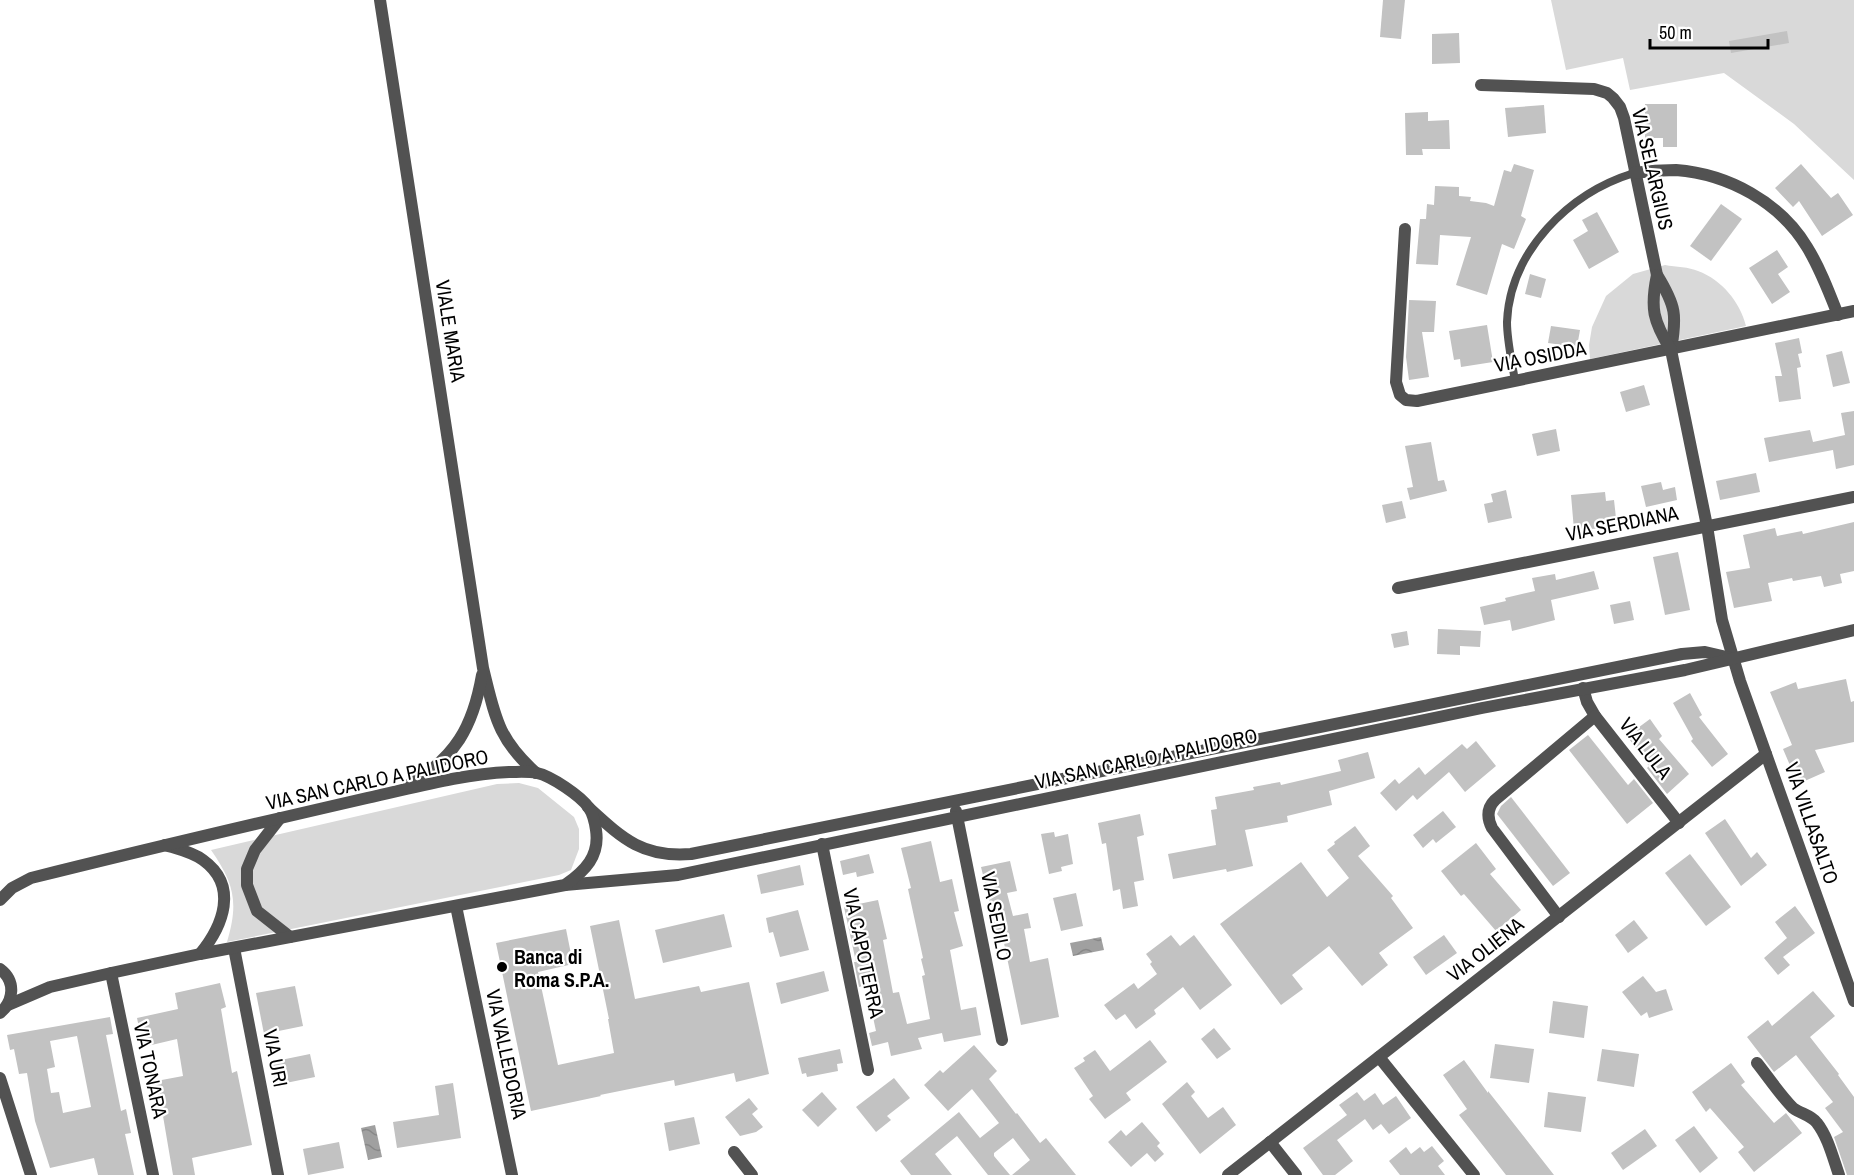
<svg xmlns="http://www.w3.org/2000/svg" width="1854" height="1175" font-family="'Archivo Narrow',sans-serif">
<defs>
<pattern id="water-waves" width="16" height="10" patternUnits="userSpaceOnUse" patternTransform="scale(1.5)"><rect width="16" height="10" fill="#a0a0a0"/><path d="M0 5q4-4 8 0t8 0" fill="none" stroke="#888"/></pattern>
</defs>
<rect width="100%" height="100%" fill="#fff"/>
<g fill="#d9d9d9">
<path d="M1551,0H1854V180L1794,124L1724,73L1630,90L1623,58L1566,70Z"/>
<path d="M1665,265C1676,267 1689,267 1698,271C1722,280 1740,302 1746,326L1590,359L1589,345L1592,327L1606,296L1633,274Z"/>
<path d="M519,783L538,788L574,817L579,829V849L571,870L559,875L227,942C239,902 234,883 211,850L497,784Z"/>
</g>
<g fill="url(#water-waves)">
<path d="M1101,937L1104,950L1073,956L1070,943Z"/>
<path d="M375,1125L382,1157L368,1160L361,1128Z"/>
</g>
<g fill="#c2c2c2" fill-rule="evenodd">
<path d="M1383,0H1405L1401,39L1380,37Z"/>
<path d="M1787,31L1789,43L1731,53L1729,41Z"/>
<path d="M1459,33L1460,63L1432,64V34Z"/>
<path d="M1645,104H1677V147H1663V138H1645Z"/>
<path d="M1544,105L1546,133L1508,137L1505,108Z"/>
<path d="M1428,112V121L1449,120L1450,149H1422L1423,155H1406L1405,113Z"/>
<path d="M1514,164L1534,170L1521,216L1526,219L1514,249L1502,244L1487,295L1456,285L1471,237L1440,235L1438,265L1416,264L1420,219H1426L1427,204L1434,205L1435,186L1459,187V196L1471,197L1470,201L1486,203L1494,206L1504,170L1511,172Z"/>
<path d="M1801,164L1831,198L1838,193L1853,215L1822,236L1799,201L1793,207L1775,188Z"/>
<path d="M1721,204L1742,219L1711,261L1690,246Z"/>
<path d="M1597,212L1619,252L1589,269L1573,240L1588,231L1582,220Z"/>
<path d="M1777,250L1788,267L1778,274L1790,292L1772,304L1749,268Z"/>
<path d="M1530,274L1546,279L1541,298L1525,294Z"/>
<path d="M1409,300L1436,301L1434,332H1422L1429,377L1409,380L1406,357Z"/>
<path d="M1487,325L1493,362L1461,367L1460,359L1454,360L1449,331Z"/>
<path d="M1551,326L1580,330L1577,347L1548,343Z"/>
<path d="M1799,338L1802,353L1798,354L1801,367L1797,368L1801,399L1779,402L1775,376H1782L1775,343Z"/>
<path d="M1842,351L1850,383L1833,387L1826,355Z"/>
<path d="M1644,385L1650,405L1626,412L1620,392Z"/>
<path d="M1854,411V465L1836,469L1833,450L1769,462L1764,438L1810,430L1813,442L1845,435L1841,413Z"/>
<path d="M1556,429L1560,451L1537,456L1532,434Z"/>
<path d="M1431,442L1438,481L1444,480L1447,491L1410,500L1407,488L1413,487L1405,446Z"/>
<path d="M1756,473L1760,492L1720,500L1716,481Z"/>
<path d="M1661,482L1663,490L1675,487L1677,500L1646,507L1641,486Z"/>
<path d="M1506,490L1512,518L1488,523L1484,504L1493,502L1491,494Z"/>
<path d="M1605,492L1606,501L1614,500L1616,518L1605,519L1606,528L1574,530L1571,495Z"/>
<path d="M1402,501L1406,518L1386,523L1382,505Z"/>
<path d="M1854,522V571L1840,574L1842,583L1824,587L1821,576L1793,581L1792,578L1768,583L1772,601L1734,608L1726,572L1750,568L1743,535L1775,528L1777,536L1802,531L1803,534Z"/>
<path d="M1678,552L1690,610L1665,615L1653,557Z"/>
<path d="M1594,571L1599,589L1551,600L1555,620L1512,631L1510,620L1484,625L1480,607L1506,601L1505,598L1535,591L1532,578L1555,574L1556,580Z"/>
<path d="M1630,601L1634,620L1614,624L1610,605Z"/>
<path d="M1438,629L1481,631L1480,647L1460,646V655L1437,654Z"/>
<path d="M1407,631L1409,645L1394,648L1391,634Z"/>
<path d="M1846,679L1851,702L1854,701V742L1815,750L1825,772L1798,784L1783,749L1792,745L1770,692L1796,682L1798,689Z"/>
<path d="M1690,693L1702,715L1699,717L1728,754L1712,767L1691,741L1693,739L1673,703Z"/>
<path d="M1650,719L1662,736L1659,739L1689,774L1667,794L1647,768L1649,766L1627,736Z"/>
<path d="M1588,735L1628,785L1634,779L1653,803L1627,824L1569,750Z"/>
<path d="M1476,741L1496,766L1465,792L1449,772L1417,800L1413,795L1396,811L1380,793L1395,779L1399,784L1419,767L1425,775L1462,744L1467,749Z"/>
<path d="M1368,752L1375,778L1329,791L1332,805L1287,816L1288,822L1245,830L1253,866L1227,872L1226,869L1173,879L1168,854L1216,845L1211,810L1217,809L1215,797L1254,790L1253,787L1280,782L1281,785L1341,771L1338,760Z"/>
<path d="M1511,797L1570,873L1553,886L1497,814L1501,806Z"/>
<path d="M1443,811L1456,827L1436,843L1433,839L1423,848L1413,835Z"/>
<path d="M1140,814L1144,835L1137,837L1144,880L1134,882L1138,906L1123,909L1120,889L1113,891L1106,843L1102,844L1098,823Z"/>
<path d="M1725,819L1751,858L1757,852L1767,865L1741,886L1705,833Z"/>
<path d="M1355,826L1370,846L1358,856L1393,896L1391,898L1413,928L1379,953L1388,965L1362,986L1329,946L1292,975L1303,989L1281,1005L1220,924L1301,862L1327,897L1349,878L1327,850L1335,844L1334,842Z"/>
<path d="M1054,832L1055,837L1068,834L1073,864L1061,867L1062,871L1049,874L1041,834Z"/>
<path d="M931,841L940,882L952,879L959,911L954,912L963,946L950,950L961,1010L976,1007L981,1035L944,1042L942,1033L918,1038L922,1049L891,1056L888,1042L872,1046L869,1033L876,1031L866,985L859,987L854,962H856L844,907L878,900L887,939L883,940L893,993L899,992L907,1024L930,1019L922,976L925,975L921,959L923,958L908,889L911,888L901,848Z"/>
<path d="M1476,843L1496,869L1490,874L1521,910L1496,931L1464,894L1461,896L1441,871Z"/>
<path d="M869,854L874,873L857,877L856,872L843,875L840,861Z"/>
<path d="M1690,854L1731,907L1706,926L1665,873Z"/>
<path d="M1010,861L1017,891L1007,893L1013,916L1028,913L1031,928L1024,929L1030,962L1048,958L1059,1017L1021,1025L1004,943L995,945L989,915H993L981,867Z"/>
<path d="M800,865L804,885L761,894L757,875Z"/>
<path d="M1076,893L1083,926L1061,931L1053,898Z"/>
<path d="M1795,906L1815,933L1783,957L1790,965L1778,975L1764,958L1787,938L1775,922Z"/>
<path d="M798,910L809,950L780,957L773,932L769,933L766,918Z"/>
<path d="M724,914L732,947L663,963L655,930Z"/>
<path d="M619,920L635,999L699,986L701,992L749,982L769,1074L736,1082L734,1073L675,1086L674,1080L600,1095L601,1096L531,1111L496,943L566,929L573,964L538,972L558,1065L614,1053L608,1019H609L590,926Z"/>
<path d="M1634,920L1648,938L1628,953L1615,935Z"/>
<path d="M1171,935L1180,946L1194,935L1232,985L1200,1010L1183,987L1154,1010L1156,1014L1136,1029L1125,1014L1116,1020L1104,1005L1134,983L1138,989L1157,974L1150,964L1152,962L1146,954Z"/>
<path d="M1444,935L1457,953L1426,975L1413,957Z"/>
<path d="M824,971L829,991L781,1004L776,983Z"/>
<path d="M1643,976L1656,992L1666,989L1673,1010L1649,1018L1647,1012L1641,1016L1622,992Z"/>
<path d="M220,983L226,1007L221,1009L232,1073L237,1071L252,1145L192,1158L195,1175H173L163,1116L158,1117L151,1082L183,1076L177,1039L143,1047L137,1018L178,1009L175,993Z"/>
<path d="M295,986L303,1026L264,1034L256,993Z"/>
<path d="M1813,991L1835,1016L1810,1037L1839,1074L1838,1075L1854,1097V1175H1847L1834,1137L1843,1132L1825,1108L1833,1102L1796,1055L1774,1072L1747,1037L1768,1020L1772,1026Z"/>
<path d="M1553,1001L1588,1006L1584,1038L1549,1033Z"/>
<path d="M110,1017L113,1034L106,1035L121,1111L126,1109L131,1133L125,1134L134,1175H98L94,1158L50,1168L35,1121L27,1073L19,1074L14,1049L10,1050L7,1035ZM77,1036L91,1107L63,1113L59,1092L51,1093L47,1069L55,1067L50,1041Z"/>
<path d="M1214,1028L1231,1049L1217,1059L1201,1039Z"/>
<path d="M1150,1040L1167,1062L1126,1093L1131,1100L1105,1119L1089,1099L1093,1096L1074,1068L1085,1061L1083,1058L1095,1050L1110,1071Z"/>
<path d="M1495,1044L1534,1049L1529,1083L1490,1078Z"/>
<path d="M974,1045L997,1071L989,1079L1016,1114L1017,1113L1040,1143L1046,1138L1076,1175H1012L1030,1160L1013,1138L994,1153V1156L1010,1175H988L957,1136L935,1154L952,1175H911L900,1161L959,1112L980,1138L999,1123L972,1089L948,1111L924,1085L940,1070L943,1073Z"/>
<path d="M840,1049L843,1063L837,1064L838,1071L807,1077L806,1073L802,1074L798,1058Z"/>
<path d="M1602,1049L1639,1054L1634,1087L1597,1081Z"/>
<path d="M310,1054L315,1077L276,1085L271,1062Z"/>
<path d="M1464,1060L1488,1093V1091L1554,1175H1506L1459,1115L1467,1109L1443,1075Z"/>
<path d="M1731,1063L1745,1082L1741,1085L1774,1123L1786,1113L1802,1133L1754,1172L1738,1152L1744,1147L1710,1108L1706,1112L1692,1092Z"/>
<path d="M894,1078L910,1098L887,1116L891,1120L876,1132L856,1107Z"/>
<path d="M1187,1082L1195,1092L1191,1096L1208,1118L1223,1107L1236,1125L1200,1154L1162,1104Z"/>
<path d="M453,1083L461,1138L397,1148L393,1122L439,1115L435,1086Z"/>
<path d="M822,1092L837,1109L818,1127L802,1110Z"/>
<path d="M1357,1092L1364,1101L1375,1093L1383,1105L1396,1096L1411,1118L1389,1134L1381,1124L1373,1130L1365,1119L1337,1140L1353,1161L1335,1175H1323L1303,1148L1347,1115L1339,1105Z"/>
<path d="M1548,1092L1586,1097L1581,1132L1544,1127Z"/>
<path d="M749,1098L758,1109L752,1114L763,1127L756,1132L740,1136L725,1117Z"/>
<path d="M694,1117L700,1144L669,1151L664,1123Z"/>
<path d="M1142,1122L1160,1143L1157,1146L1164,1154L1155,1162L1147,1153L1131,1167L1108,1142L1121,1130L1126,1136Z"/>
<path d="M1694,1126L1718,1158L1700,1173L1675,1140Z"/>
<path d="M1645,1129L1657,1146L1623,1170L1611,1153Z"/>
<path d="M339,1142L344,1168L308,1175L303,1149Z"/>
<path d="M1432,1146L1444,1161L1438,1166L1445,1175H1400L1389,1161L1406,1147L1411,1154L1420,1147L1424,1152Z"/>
</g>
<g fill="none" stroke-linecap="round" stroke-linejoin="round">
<path stroke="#525252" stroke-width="8" d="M1515,381C1512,362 1507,341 1507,322C1510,251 1569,193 1634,173"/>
<g stroke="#525252" stroke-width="12">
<path d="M1481,85L1594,89L1607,93L1613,98L1620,107L1624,118L1657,275C1676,306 1677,315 1671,350"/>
<path d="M1634,173C1648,171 1662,170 1676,170C1728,174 1780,202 1807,247C1820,268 1829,292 1838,315"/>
<path d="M1405,229L1396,382L1400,395L1406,400L1417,401L1854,311"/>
<path d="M1657,275C1650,308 1653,321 1671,350L1707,526L1722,620L1740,681L1854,1001"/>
<path d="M1398,588L1854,497"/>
<path d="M1583,688L1587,702L1595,716"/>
<path d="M588,807C622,838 642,858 691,854L1682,654L1705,652L1731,658"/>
<path d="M956,811L1002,1040"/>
<path d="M280,818L255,850L247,869V885L257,911L290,937"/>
<path d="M822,844L868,1070"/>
<path d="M165,845C178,849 192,852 203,860C239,886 223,926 200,954"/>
<path d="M565,885L678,875L1482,708L1685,670L1854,630"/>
<path d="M456,906L512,1175"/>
<path d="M1559,917L1492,828C1487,818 1487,808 1495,800L1595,716L1679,823"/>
<path d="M234,948L278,1175"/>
<path d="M111,973L153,1175"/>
<path d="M1379,1057L1474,1175"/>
<path d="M1757,1063C1769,1078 1780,1095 1793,1108C1801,1114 1811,1115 1817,1123C1828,1137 1833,1158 1839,1175"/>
<path d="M0,1078L31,1175"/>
<path d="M1270,1142L1296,1175"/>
<path d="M734,1152L752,1175"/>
<path d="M1228,1175L1766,754"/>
</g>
<g stroke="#525252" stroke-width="12">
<path d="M380,0L483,668C495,716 497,738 536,773"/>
<path d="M409,785C455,758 473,727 482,675"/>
<path d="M0,900L12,888L31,878C143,850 254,824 367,798C413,788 461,774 509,772C518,772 528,771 537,773C551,776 581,796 589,808C593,814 595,823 596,830C600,856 585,871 565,885L200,954L111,973L50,987L8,1005"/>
<path d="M0,969C16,981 14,1001 0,1013"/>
</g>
</g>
<circle fill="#000" stroke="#fff" stroke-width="2" cx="502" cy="967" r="6"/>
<g text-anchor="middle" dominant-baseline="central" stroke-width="4.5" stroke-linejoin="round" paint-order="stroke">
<g font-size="20" fill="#000" stroke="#fff">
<text transform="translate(1653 169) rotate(77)">VIA SELARGIUS</text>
<text transform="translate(451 331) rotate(81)">VIALE MARIA</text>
<text transform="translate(1540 356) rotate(-11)">VIA OSIDDA</text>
<text transform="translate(1622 523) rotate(-11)">VIA SERDIANA</text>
<text transform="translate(1646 748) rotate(52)">VIA LULA</text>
<text transform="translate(1146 758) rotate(-12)">VIA SAN CARLO A PALIDORO</text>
<text transform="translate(377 779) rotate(-12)">VIA SAN CARLO A PALIDORO</text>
<text transform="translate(1812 823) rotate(71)">VIA VILLASALTO</text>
<text transform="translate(997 916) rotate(79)">VIA SEDILO</text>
<text transform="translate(1485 949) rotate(-38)">VIA OLIENA</text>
<text transform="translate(864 953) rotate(78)">VIA CAPOTERRA</text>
<text transform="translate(507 1054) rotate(78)">VIA VALLEDORIA</text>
<text transform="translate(276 1058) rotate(79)">VIA URI</text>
<text transform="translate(151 1070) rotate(78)">VIA TONARA</text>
</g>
<g font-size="20" font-weight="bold" fill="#000" stroke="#fff" text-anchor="start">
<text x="514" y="956">Banca di<tspan x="514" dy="23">Roma S.P.A.</tspan></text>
</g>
</g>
<path d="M1650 39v9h118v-9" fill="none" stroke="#000000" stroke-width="3"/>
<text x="1659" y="39" font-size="18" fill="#000000" stroke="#ffffff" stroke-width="4.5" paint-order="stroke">50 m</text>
</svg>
